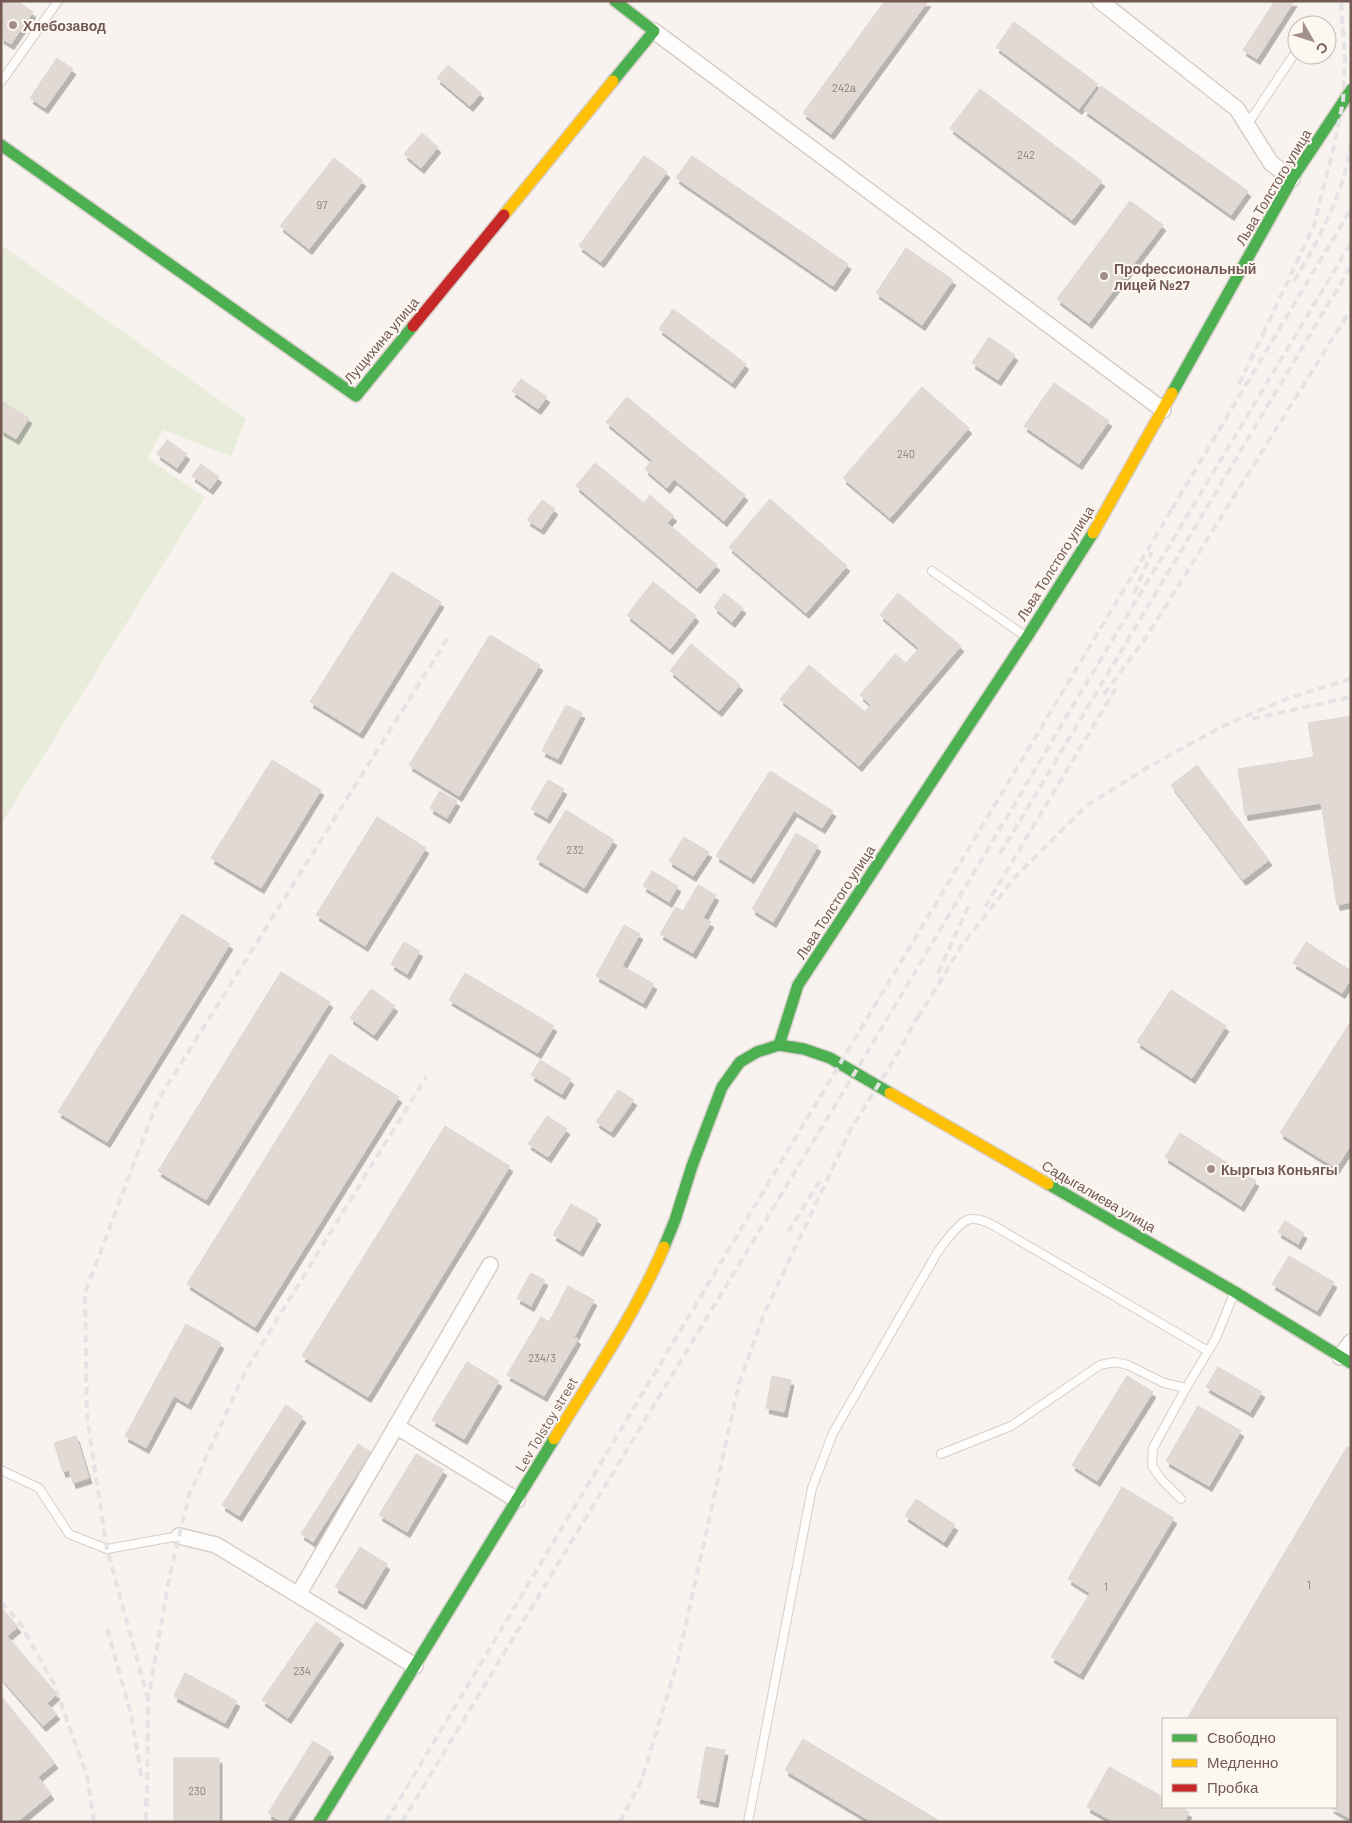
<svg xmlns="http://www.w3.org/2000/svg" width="1352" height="1823" font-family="Barlow,sans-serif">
<defs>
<filter id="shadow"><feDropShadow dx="3" dy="5.5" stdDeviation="0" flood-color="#0004"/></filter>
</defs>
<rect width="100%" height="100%" fill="#f8f3ee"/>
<path fill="#e8ecdb" d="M1,245L246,419L231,456L163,430L147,458L205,497L1,824Z"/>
<g fill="#e1d9d4" stroke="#e0d6d1" filter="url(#shadow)">
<path d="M1,1H17L33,12L11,44L1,38Z"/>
<path d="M885,1H928L831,134L803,113Z"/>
<path d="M1275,1H1294L1257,59L1243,50Z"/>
<path d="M1014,22L1098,84L1079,109L996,47Z"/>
<path d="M57,58L73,69L45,108L30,98Z"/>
<path d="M448,65L481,93L470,106L437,78Z"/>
<path d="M1101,86L1248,191L1231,215L1084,110Z"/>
<path d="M980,89L1102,181L1072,220L950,128Z"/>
<path d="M422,133L438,147L421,168L404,154Z"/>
<path d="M644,156L667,172L601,262L579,246Z"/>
<path d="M692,156L848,264L833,286L676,178Z"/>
<path d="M334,158L363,181L309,249L280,226Z"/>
<path d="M1130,201L1163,225L1089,323L1057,299Z"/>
<path d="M906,248L953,280L922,325L876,293Z"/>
<path d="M673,309L746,364L732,383L659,329Z"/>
<path d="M989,337L1015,355L998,380L972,363Z"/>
<path d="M521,379L547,397L538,409L512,391Z"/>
<path d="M1054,383L1109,421L1079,464L1024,426Z"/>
<path d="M922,387L969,428L890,518L843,478Z"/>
<path d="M627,397L745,495L724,521L674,479L667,488L645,469L652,460L606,422Z"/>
<path d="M3,402L29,418L16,439L1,430V405Z"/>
<path d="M167,440L187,454L177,468L157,454Z"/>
<path d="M595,463L644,503L650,495L674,516L667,523L717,565L697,588L576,486Z"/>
<path d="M201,464L219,477L210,489L192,476Z"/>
<path d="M770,499L847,566L806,613L729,547Z"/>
<path d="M542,500L555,509L541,529L527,520Z"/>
<path d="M392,572L441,602L360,733L310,702Z"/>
<path d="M653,582L696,616L670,649L627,615Z"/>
<path d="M724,593L743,608L732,622L714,607Z"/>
<path d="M898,593L961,646L859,766L780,699L809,665L865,712L871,705L860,695L895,654L906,663L919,648L880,615Z"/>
<path d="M490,635L540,665L459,796L409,765Z"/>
<path d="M691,644L740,685L719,711L670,671Z"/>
<path d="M566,705L582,713L558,759L542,751Z"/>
<path d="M1351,716V902L1337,905L1321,803L1245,815L1238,769L1314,757L1308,723Z"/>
<path d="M272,760L321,790L261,888L211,858Z"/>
<path d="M1197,765L1269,860L1243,880L1171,785Z"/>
<path d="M770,771L833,811L822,828L794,811L751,878L716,856Z"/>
<path d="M548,780L564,789L547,818L531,809Z"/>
<path d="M440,791L457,801L447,818L430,808Z"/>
<path d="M566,810L614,840L584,888L536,859Z"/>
<path d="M377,817L426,848L365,946L316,915Z"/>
<path d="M796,833L818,846L773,922L752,909Z"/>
<path d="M684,837L709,852L693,876L669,861Z"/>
<path d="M652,871L678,886L669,902L643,886Z"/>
<path d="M698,885L716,895L703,918L711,922L693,953L660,934L676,907L683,911Z"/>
<path d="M182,914L230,944L107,1142L58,1112Z"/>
<path d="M624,925L640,934L622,966L654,984L643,1003L596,976Z"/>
<path d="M404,942L420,951L407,974L391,964Z"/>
<path d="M1306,942L1351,971V979L1342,993L1293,963Z"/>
<path d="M281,972L330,1002L206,1200L158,1171Z"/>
<path d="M465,973L554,1026L538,1053L449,1000Z"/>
<path d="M371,989L395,1006L374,1035L350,1018Z"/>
<path d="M1171,990L1226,1026L1192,1078L1137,1042Z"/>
<path d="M1351,1021V1145L1336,1168L1280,1133Z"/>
<path d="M330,1054L399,1097L255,1327L187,1284Z"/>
<path d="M540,1060L571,1079L562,1094L531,1075Z"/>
<path d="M618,1090L634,1100L611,1132L596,1122Z"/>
<path d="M547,1116L567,1129L548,1157L528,1144Z"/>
<path d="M445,1126L510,1166L368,1397L302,1356Z"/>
<path d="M1180,1133L1256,1181L1241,1206L1165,1157Z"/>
<path d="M571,1204L598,1219L580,1251L553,1235Z"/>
<path d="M1285,1221L1304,1233L1298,1244L1278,1232Z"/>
<path d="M1289,1256L1334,1282L1317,1311L1272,1284Z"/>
<path d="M531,1273L545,1280L531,1306L517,1298Z"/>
<path d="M568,1286L594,1300L575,1336L549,1322Z"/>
<path d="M541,1317L578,1339L544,1396L507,1375Z"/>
<path d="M186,1324L221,1343L188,1404L174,1396L146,1448L125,1436Z"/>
<path d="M467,1362L499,1381L464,1439L432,1420Z"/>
<path d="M1218,1367L1262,1392L1250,1412L1206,1387Z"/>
<path d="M772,1376L791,1380L784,1412L766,1408Z"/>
<path d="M1127,1376L1153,1392L1097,1481L1072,1465Z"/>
<path d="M286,1405L303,1417L239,1516L222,1505Z"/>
<path d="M1198,1406L1241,1431L1209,1486L1166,1461Z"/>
<path d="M76,1436L89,1478L73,1483L69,1470L63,1472L54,1443Z"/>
<path d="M358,1444L371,1452L313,1542L301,1534Z"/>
<path d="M1347,1447L1351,1449V1819L1330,1807H1336V1719H1187Z"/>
<path d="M416,1454L444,1470L407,1532L379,1515Z"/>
<path d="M1122,1487L1174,1518L1080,1674L1051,1657L1090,1593L1068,1579Z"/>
<path d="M916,1499L955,1525L944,1542L905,1516Z"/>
<path d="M360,1547L387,1564L363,1604L335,1587Z"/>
<path d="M1,1607L18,1627L7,1636L57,1694L47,1703L57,1714L43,1726L1,1678Z"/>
<path d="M316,1622L341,1639L288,1718L262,1700Z"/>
<path d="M185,1673L237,1701L225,1723L174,1696Z"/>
<path d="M1,1696L55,1763L38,1777L51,1794L17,1822H1Z"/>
<path d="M803,1739L941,1822H872L785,1770Z"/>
<path d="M313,1741L331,1752L286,1822H282L268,1813Z"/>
<path d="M706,1747L725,1750L715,1802L697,1798Z"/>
<rect x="174" y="1758" width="45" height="64"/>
<path d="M1109,1767L1163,1797V1807H1180L1189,1812L1184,1822H1114L1087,1807Z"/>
</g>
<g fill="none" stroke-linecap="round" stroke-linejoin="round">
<defs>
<g id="lane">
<path d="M1313,25L1315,23"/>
<path d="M1,82L58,1"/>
<path d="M1247,125L1297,50"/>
<path d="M932,571L1025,636"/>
<path d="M941,1454L1011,1426L1100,1365L1115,1362L1128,1365L1164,1383L1186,1388"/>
<path d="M1,1470L39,1488L69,1534L107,1549L179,1536"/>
<path d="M1181,1499L1161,1479L1152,1466L1153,1448L1186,1388L1216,1338L1233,1296"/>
<path d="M748,1822L812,1488L833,1433L937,1253C944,1243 957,1225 967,1220C975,1217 984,1221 991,1224L1208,1351"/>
</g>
<g id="street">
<path d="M1100,1L1237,109L1271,163L1292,179"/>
<path d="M654,31L1163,410"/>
<path d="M1340,1357L1351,1342"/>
<path d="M396,1426L517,1500"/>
<path d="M179,1536L216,1545L415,1666"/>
<path d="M298,1595L490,1265"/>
</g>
<g id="fast">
<path d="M613,81L654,31L615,1"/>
<path d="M1,145L356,396L413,326"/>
<path d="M1172,393L1292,179L1351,90"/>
<path d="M779,1045L798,985L1027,637L1093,533"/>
<path d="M1048,1184L1235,1292L1351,1363"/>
<path d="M664,1247L675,1220L692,1166L722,1087L740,1062L757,1052L779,1045L804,1049L830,1058L890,1093"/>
<path d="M319,1822L554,1439"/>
</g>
<g id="slow">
<path d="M504,215L613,81"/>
<path d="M1093,533L1172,393"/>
<path d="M890,1093L1048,1184"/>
<path d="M554,1439C592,1377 635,1315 664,1247"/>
</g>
<path id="jam" d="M413,326L504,215"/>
</defs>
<use href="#lane" stroke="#d5cec9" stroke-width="10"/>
<use href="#street" stroke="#d5cec9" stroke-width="18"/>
<use href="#fast" stroke="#d7cfca" stroke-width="14"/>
<use href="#slow" stroke="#d7cfca" stroke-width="14"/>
<use href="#jam" stroke="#d7cfca" stroke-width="14"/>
<use href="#lane" stroke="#fefdfc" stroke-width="8"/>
<use href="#street" stroke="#fefdfc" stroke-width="15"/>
<use href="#fast" stroke="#4caf50" stroke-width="11"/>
<use href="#slow" stroke="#ffc107" stroke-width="11"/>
<use href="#jam" stroke="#c62828" stroke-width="11"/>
<g stroke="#e5e3e6" stroke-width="4" stroke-dasharray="8 5" stroke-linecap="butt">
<path d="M1294,281C1320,238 1343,194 1351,145"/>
<path d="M1263,334L1314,225L1333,150L1343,102L1345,61L1341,1"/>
<path d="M1239,384L1266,328"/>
<path d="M1172,509L1351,209"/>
<path d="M1134,593L1152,552"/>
<path d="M1104,694L1145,639L1351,309"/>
<path d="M1252,719L1351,697"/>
<path d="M1000,854L1351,266"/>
<path d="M985,907L1116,688"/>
<path d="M938,973L969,905"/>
<path d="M918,1018L962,945L1016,876L1086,806L1150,766L1223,726L1291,697L1351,679"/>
<path d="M848,1134L898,1053L920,1012"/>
<path d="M788,1232L822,1177"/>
<path d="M1,1602L20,1623L54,1684L87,1776L94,1822"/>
<path d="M107,1629L131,1714L142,1780"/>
<path d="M148,1700L107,1549L87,1417L85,1293L158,1100L449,636"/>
<path d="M146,1799V1822"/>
<path d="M147,1806L148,1700L170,1574L189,1495L246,1370L426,1077"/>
<path d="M386,1822L1175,504"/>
<path d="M402,1822L874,1041L1071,709L1351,243"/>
<path d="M620,1822L642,1779L678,1660L739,1384L763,1316L851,1129"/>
</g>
</g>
<g fill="#a28f88" stroke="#fdf7f2" stroke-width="2">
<circle cx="13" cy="25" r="5"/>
<circle cx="1104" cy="276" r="5"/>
<circle cx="1211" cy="1169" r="5"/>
</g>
<g text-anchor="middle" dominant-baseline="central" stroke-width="4" stroke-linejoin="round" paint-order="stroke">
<g font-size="11" fill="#917c74">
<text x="844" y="87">242а</text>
<text x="1026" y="154">242</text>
<text x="322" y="204">97</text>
<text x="906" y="453">240</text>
<text x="575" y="849">232</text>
<text x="542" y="1357">234/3</text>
<text x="1309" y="1584">1</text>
<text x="1106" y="1586">1</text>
<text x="302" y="1670">234</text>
<text x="197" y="1790">230</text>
</g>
<g font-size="14" font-weight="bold" fill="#735951" stroke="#fdf7f2" text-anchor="start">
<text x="23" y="25">Хлебозавод</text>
<text x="1114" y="268">Профессиональный<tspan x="1114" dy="16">лицей №27</tspan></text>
<text x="1221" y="1169">Кыргыз Коньягы</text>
</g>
<g font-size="14" fill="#735951" stroke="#fdf7f2">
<text transform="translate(1273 187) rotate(-59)">Льва Толстого улица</text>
<text transform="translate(381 340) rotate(-50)">Лущихина улица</text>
<text transform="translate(1055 563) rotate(-58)">Льва Толстого улица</text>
<text transform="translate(835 902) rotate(-57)">Льва Толстого улица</text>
<text transform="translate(1099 1196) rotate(30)">Садыгалиева улица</text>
<text transform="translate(546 1424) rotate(-59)">Lev Tolstoy street</text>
</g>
</g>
<rect width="1352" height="1823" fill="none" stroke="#735951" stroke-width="5"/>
<rect x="1162" y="1718" width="175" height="90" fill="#fdf7f2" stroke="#c6b8b2"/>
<rect x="1172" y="1734" width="25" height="8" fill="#4caf50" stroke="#c6b8b2"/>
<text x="1207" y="1743" font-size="15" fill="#735951">Свободно</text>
<rect x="1172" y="1759" width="25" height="8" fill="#ffc107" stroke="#c6b8b2"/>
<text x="1207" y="1768" font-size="15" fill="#735951">Медленно</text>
<rect x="1172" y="1784" width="25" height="8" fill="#c62828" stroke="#c6b8b2"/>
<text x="1207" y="1793" font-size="15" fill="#735951">Пробка</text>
<g transform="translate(1312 40) rotate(129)"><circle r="24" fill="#fdf7f2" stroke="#c6b8b2"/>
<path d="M0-4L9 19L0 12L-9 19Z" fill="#a28f88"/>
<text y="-8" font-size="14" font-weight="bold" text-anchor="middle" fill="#735951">С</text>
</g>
</svg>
